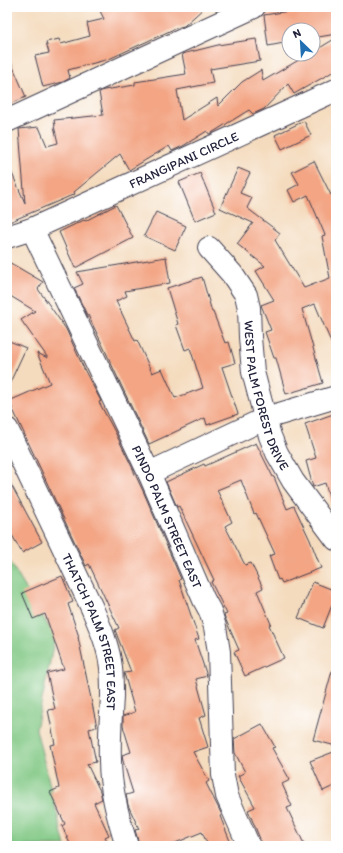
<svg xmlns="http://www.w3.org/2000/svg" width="343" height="853" font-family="Itim,sans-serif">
<rect width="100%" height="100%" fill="#fff"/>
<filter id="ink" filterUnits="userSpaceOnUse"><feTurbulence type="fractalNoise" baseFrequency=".025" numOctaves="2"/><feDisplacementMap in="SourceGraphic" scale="8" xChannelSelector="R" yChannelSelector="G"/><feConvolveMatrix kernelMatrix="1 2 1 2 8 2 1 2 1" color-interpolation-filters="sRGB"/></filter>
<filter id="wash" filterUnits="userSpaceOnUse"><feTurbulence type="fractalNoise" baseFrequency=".012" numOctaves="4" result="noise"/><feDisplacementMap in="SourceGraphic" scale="16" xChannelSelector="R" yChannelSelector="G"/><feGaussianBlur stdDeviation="0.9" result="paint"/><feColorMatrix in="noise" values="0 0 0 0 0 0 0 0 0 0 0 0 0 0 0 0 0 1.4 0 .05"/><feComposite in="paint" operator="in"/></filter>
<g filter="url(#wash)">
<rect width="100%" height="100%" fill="#f4dbbe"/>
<path fill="#80c783" stroke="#51745f" d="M7,557L55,637L36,729L65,846H7Z"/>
<g id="blocks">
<g fill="#f3a584">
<path d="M98,7H205L184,26L176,28L109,59L68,70L70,78L63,82L43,87L35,56L49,53L46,42L59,39L61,44L90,36L87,23L104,19Z"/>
<path d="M315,7H336V34L313,38V30H289V42L268,46L264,15Z"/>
<path d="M336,38V70L294,94L288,84L264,109L253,114L249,110L210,134H209L207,131L183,146L172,151L169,146L129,170L120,154L74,192L75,194L7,223V162L25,203L19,129L39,127L47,146L58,143L54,126H55L54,120L103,115L99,92L104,90L135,85V82L186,74L182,54L218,45L256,39L260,61L210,69L213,83L177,90L182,120L217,98L218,106L242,82L261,70L263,81L309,54H313V52Z"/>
<path d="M7,53L26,97L7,105Z"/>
<path d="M304,121L311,135L282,149L275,135Z"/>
<path d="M314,161L331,195L336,193V354L315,304L302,309L323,383L286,394L276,358H274L265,332L271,330L261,305L274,300L256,271L265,266L237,244L253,223L220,208L238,168L250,173L240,193L252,198L247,208L280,233L275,240L304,288L330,278L322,236L325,235L308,195L294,202L288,190L299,184L292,172Z"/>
<path d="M200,173L216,212L195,221L179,182Z"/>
<path d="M116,205L133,238L75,268L59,232L84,220L85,221Z"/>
<path d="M156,212L186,226L175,250L144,236Z"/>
<path d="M166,257L170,283L125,291L127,296L116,301L135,341L137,340L152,373L162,369L175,398L203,388L190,348L185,350L176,325L178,324L167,288L202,277L212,312H213L225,343L229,342L235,363L222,367L238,414L207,425L205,418L149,444L122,387L103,346L88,315H87L74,288L83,284L77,272Z"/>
<path d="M7,261L43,282L38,289L66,329L85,371L101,401L99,402L116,434L134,471V472L144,493L181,579L179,580L199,639L195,640L207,676L196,679L206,715L199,718L208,747L193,752L209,781L206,783L222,815L220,816L232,846H208L202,832L168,846H140L139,844L135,830L139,829L128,805L126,795L133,793L123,761L122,755L131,752L123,726V716L135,712L124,673L131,672L115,630L119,628L89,564L86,566L69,530L9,401L50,383L37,353L48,358L21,320L35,311L7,294Z"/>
<path d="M7,340L26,348L7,389Z"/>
<path d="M336,413V509H333L325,483L313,487L306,461L316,458L305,424Z"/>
<path d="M256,443L273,477H274L287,509L294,506L310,540L321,568L282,583L280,579L278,580L269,556L275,554L256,513L254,514L241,480L217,490L232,522L225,526L245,565L251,563L263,588L257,591L271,624L269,625L284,658L245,676L234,652L239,650L225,618L224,615L227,614L211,582L214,580L179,506L177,507L166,482L204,464L205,466Z"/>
<path d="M7,477L42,542L22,553L7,526Z"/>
<path d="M62,576L73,602L68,604L79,637H78L97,727L89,729L96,762L87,764L100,791L102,799L94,803L109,835L105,837L110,846H71L62,826L65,824L50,792L59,788L50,745L55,744L48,710L55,709L47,673L64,669L45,614L33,619L22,593Z"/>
<path d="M313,582L336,591V595L323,628L298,618Z"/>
<path d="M332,671H336V746L313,740Z"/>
<path d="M262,724L275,747L272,748L290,780L282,784L292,806L287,808L305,846H263L248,810L255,807L238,776L245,772L235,753L234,739Z"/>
<path d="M336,751V785L323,791L310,761Z"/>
</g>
</g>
</g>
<g filter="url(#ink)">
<use href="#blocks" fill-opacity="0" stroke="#423e4f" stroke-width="1"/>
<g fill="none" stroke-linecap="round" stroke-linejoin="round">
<defs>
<g id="minor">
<path d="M7,121L254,7"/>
<path id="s1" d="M32,229L149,473L204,600L210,611L215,627L219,652L223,775L227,796L249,846"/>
<path id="s2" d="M7,237L32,229L336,90"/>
<path id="s3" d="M209,248L232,274L246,295L249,308L250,337L253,372L270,436L277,453L293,481L336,539"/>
<path id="s4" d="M7,429L92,608C100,627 109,647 111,668C112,677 112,687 112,696C111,717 109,738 110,760C110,789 118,818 127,846"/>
<path d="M149,473L266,418L336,397"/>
</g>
</defs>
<use href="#minor" stroke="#423e4f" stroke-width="24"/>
<use href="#minor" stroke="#fff" stroke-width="22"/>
</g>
</g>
<g text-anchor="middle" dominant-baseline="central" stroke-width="3" stroke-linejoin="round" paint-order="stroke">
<g font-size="13" fill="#22223b" stroke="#fff">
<text stroke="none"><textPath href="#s2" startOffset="193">FRANGIPANI CIRCLE</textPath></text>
<text stroke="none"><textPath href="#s3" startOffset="163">WEST PALM FOREST DRIVE</textPath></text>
<text stroke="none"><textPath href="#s1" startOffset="318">PINDO PALM STREET EAST</textPath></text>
<text stroke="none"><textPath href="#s4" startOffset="221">THATCH PALM STREET EAST</textPath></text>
</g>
</g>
<rect width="343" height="853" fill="none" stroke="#fff" stroke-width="24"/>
<g transform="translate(301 42) rotate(335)"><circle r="19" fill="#ffffff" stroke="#a7a7b1"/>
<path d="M0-3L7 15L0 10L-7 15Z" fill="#1f6fb2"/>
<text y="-6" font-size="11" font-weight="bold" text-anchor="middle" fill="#22223b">N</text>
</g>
</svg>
